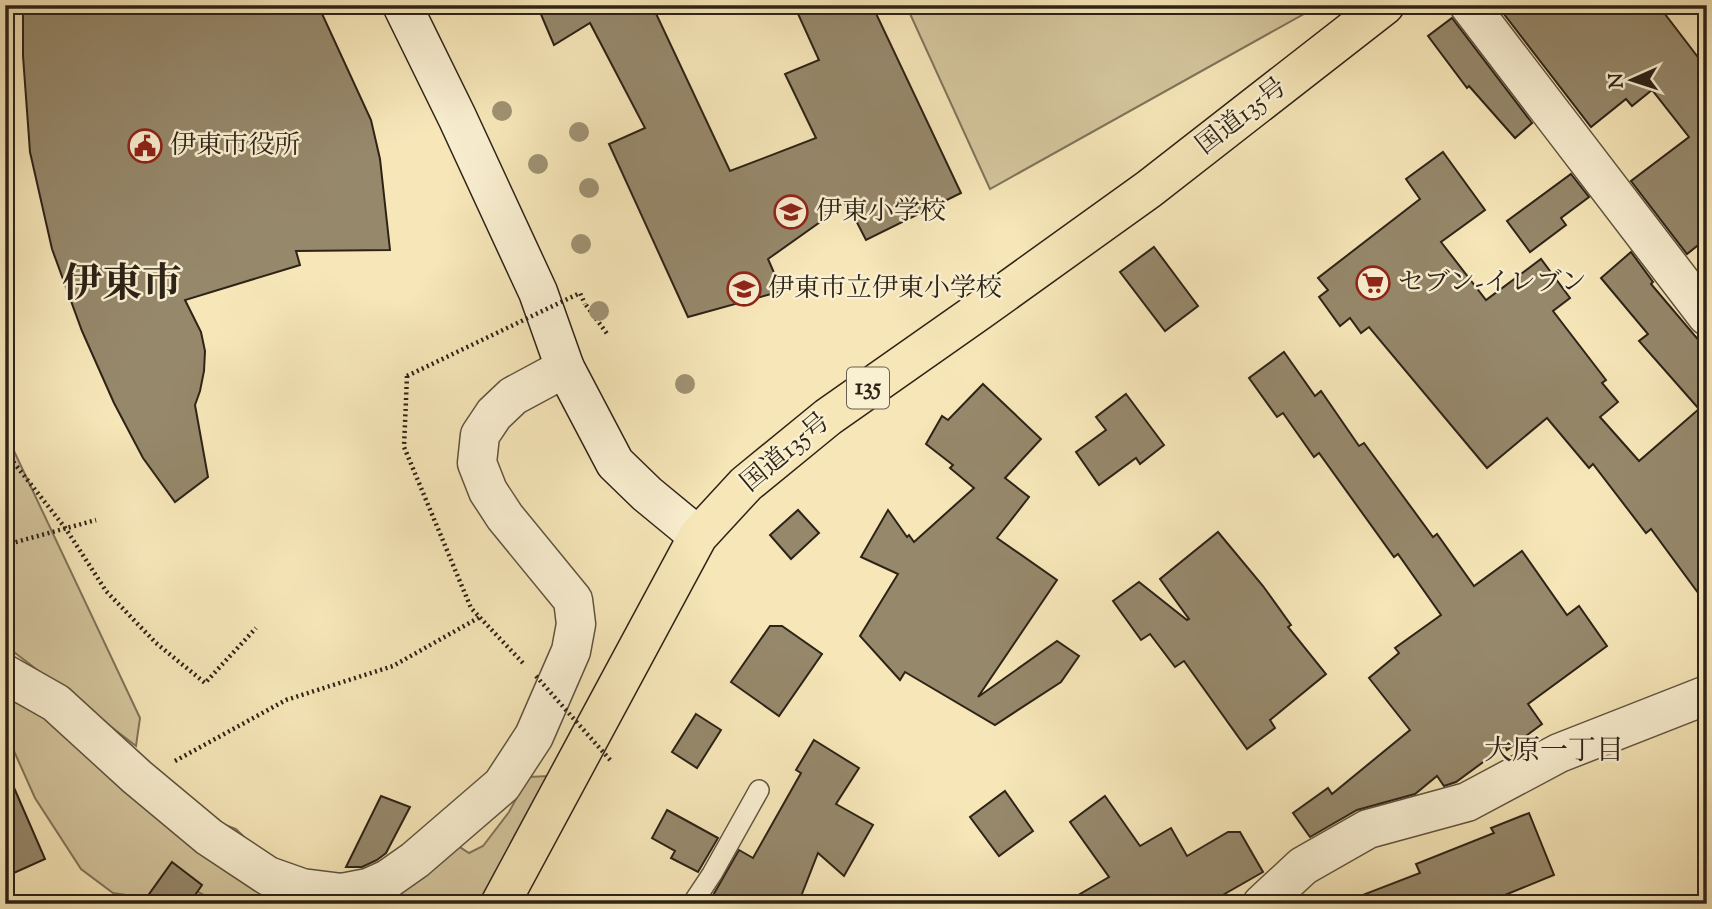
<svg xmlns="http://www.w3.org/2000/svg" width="1712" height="909" font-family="'Sorts Mill Goudy','Noto Serif JP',serif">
<rect width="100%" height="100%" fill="#f6e6b8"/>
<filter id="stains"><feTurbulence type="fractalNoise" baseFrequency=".00286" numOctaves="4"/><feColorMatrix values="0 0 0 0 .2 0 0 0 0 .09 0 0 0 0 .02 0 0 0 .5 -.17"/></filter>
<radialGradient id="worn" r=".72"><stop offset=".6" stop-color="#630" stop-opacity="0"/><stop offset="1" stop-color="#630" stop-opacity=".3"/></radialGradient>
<g fill="#d4c59d" stroke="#80745a" stroke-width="2">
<path d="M906,5H1320L990,189Z"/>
<path d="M5,432L140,718L136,746L10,649H5Z"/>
<path d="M5,694L54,717L144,793L236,829L269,861L274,891L264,904H222L194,890L153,899L113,893L81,869L35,798L5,731Z"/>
<path d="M549,776L489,904H352L452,842L469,853L483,846L509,812L528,777Z"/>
</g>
<g fill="#96886b" stroke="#2d2317" stroke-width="2">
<path d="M23,5H318L371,120L380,159L390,250L296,251L300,265L185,300L201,332L205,351L204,371L200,391L195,405L208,477L175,502L143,458L114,403L82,331L52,249L30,152L23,56Z"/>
<path d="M537,5H652L730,171L816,138L785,74L819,60L794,5H872L961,193L866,240L847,203L768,259L782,291L688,317L609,144L645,128L590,23L554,45Z"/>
<path d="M1497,5H1658L1707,69V238L1687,254L1631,181L1689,137L1652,90L1632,106L1626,99L1591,127Z"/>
<path d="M1452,18L1532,123L1515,138L1469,86L1467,88L1428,36Z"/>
<path d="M1443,152L1485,210L1441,242L1486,300L1541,259L1570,298L1553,311L1606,380L1602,383L1618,402L1600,417L1639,461L1699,409L1639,341L1648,334L1601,278L1631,252L1653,282L1651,284L1707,350V605L1651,529L1646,533L1593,464L1589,468L1547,418L1487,468L1369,327L1361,333L1350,318L1340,326L1319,297L1328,290L1318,278L1420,199L1406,179Z"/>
<path d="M1571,174L1589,197L1561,218L1566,225L1530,252L1507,221Z"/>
<path d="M1154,247L1198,306L1165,331L1120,272Z"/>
<path d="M1284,352L1315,396L1321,391L1359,446L1364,443L1433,537L1437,534L1474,586L1522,551L1567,615L1579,606L1607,646L1528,704L1542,724L1507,750L1505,746L1456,782L1444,786L1437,776L1415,794L1357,810L1310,837L1293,813L1328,788L1332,794L1410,730L1369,678L1399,653L1395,648L1441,615L1398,554L1394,557L1319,453L1314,457L1283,413L1277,417L1249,378Z"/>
<path d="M983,384L1041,439L1005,478L1029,497L997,538L1057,580L978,697L1057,641L1079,656L1061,682L995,725L905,672L900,680L860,636L898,574L861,557L888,510L907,537L909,535L914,542L974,488L950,468L953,465L926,444L942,416L948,420Z"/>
<path d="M1126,394L1164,445L1140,464L1136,458L1099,485L1076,452L1106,430L1096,417Z"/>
<path d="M798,510L819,533L791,559L770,535Z"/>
<path d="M1218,532L1263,586L1291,625L1288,627L1326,674L1270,720L1275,728L1247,749L1184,661L1175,667L1150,634L1141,640L1113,601L1139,582L1187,620L1189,619L1160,579Z"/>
<path d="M770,626H782L822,654L779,716L731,682Z"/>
<path d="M696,714L721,730L697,768L672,752Z"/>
<path d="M814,740L859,768L836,804L873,825L844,876L818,853L798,904H708L739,850L753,858L801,773L796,770Z"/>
<path d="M5,767L45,859L5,877Z"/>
<path d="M1005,791L1033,831L999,856L970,817Z"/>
<path d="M381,796L410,807L386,853L377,860L362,867H346Z"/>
<path d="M1105,796L1140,846L1171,828L1187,856L1228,832H1240L1263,872L1207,904H1063L1109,877L1070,822Z"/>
<path d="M667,810L718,838L698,872L671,858L675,851L652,838Z"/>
<path d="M1529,813L1554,875L1483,904H1348L1347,901L1420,873L1416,864L1494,833L1491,828Z"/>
<path d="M172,862L202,885L189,904H142Z"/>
</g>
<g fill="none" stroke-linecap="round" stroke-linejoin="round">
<defs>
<path id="lane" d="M692,904L712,874L759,790"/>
<g id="street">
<path d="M1469,5L1707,316"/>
<path d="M5,674L56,703L137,777L209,837L268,876L302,888L342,893L368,888L388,879L415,860L502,785L534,736L571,651L576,624L573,600L505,517L488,491L477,463L480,435L494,414L513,396L565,368"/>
<path d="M1262,904L1303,866L1368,829L1467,802L1559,753L1707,695"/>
</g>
<path id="secondary" d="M402,5L457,117L538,292L565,368L615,463L647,494L698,536"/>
<path id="highway" d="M500,904L698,536L746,484L828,417L979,311L1149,189L1385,5"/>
</defs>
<use href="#lane" stroke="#5f543f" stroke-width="22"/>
<use href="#street" stroke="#5f543f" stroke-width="41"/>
<use href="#secondary" stroke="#2d2317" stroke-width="41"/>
<use href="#highway" stroke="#2d2317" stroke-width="41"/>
<g stroke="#2d2317" stroke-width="4.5" stroke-dasharray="2 3.5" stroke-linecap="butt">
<path d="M586,305L608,335"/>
<path d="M407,376L404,447L471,608L523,663"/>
<path d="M5,448L11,459L66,529L106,591L156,643L205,683L256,628"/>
<path d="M5,545L96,520"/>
<path d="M175,761L286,700L393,666L480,617"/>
</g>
<use href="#lane" stroke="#f9efd1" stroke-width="19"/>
<use href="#street" stroke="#f9efd1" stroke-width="38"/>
<use href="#secondary" stroke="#f9efd1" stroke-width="38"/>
<use href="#highway" stroke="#f6e6b8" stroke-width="38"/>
<g stroke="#2d2317" stroke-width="4.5" stroke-dasharray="2 3.5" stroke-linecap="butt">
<path d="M407,376L580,293L585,304"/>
<path d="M536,676L611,761"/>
</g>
</g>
<g fill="#9f9172">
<circle cx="502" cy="111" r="10"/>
<circle cx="579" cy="132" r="10"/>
<circle cx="538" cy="164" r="10"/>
<circle cx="589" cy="188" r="10"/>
<circle cx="581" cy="244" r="10"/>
<circle cx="599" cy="311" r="10"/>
<circle cx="685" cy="384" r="10"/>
</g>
<defs>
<symbol id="civic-ring" viewBox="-11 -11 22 22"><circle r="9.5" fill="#f9efd1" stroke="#8f2418" stroke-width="1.5"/><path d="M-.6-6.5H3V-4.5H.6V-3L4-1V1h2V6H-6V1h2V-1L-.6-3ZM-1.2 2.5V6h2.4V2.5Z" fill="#8f2418"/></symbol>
<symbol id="school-ring" viewBox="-11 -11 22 22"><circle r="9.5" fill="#f9efd1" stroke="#8f2418" stroke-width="1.5"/><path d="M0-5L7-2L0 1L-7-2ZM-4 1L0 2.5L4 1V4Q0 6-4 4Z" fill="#8f2418"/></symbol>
<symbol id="supermarket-ring" viewBox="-11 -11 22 22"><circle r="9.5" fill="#f9efd1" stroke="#8f2418" stroke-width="1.5"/><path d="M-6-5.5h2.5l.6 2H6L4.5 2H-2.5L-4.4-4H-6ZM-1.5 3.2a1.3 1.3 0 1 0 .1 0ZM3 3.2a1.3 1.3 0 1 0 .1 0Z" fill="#8f2418"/></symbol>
</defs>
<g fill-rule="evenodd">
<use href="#civic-ring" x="126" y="127" width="38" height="38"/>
<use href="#school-ring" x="772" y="193" width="38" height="38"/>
<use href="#supermarket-ring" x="1354" y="264" width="38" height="38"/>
<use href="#school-ring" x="725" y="270" width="38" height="38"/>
</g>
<g text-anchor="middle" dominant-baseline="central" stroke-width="5" stroke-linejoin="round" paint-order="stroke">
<rect fill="#f9efd1" stroke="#6a604f" stroke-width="2" x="847" y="367.5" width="42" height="41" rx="5"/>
<g font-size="24" font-weight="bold" fill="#2d2317">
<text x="868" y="388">135</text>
</g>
<g font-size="26" fill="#2d2317" stroke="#f9efd1">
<text transform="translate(1242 117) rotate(-38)">国道135号</text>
<text transform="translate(786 453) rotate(-40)">国道135号</text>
</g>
<g font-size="26" fill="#2d2317" stroke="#f9efd1" text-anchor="start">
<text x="170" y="146">伊東市役所</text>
<text x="816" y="212">伊東小学校</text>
<text x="1398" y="283">セブン-イレブン</text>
<text x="768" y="289">伊東市立伊東小学校</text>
</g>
<g font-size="28" fill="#2d2317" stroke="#f9efd1">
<text x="1554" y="752">大原一丁目</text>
</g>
<g font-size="40" font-weight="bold" fill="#2d2317" stroke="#f9efd1">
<text x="122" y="286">伊東市</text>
</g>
</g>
<rect width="1712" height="909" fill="none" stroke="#f6e6b8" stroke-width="28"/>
<rect x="7" y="7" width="1698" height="895" fill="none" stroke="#2d2317" stroke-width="3.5"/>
<rect x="14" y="14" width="1684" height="881" fill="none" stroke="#2d2317" stroke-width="2"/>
<g transform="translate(1632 80) rotate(267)" stroke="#f9efd1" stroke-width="5" paint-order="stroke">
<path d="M0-5L12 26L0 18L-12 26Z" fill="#2d2317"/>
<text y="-10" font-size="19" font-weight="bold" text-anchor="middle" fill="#2d2317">N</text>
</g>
<rect width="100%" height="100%" filter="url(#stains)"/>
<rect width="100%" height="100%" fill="url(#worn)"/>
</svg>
